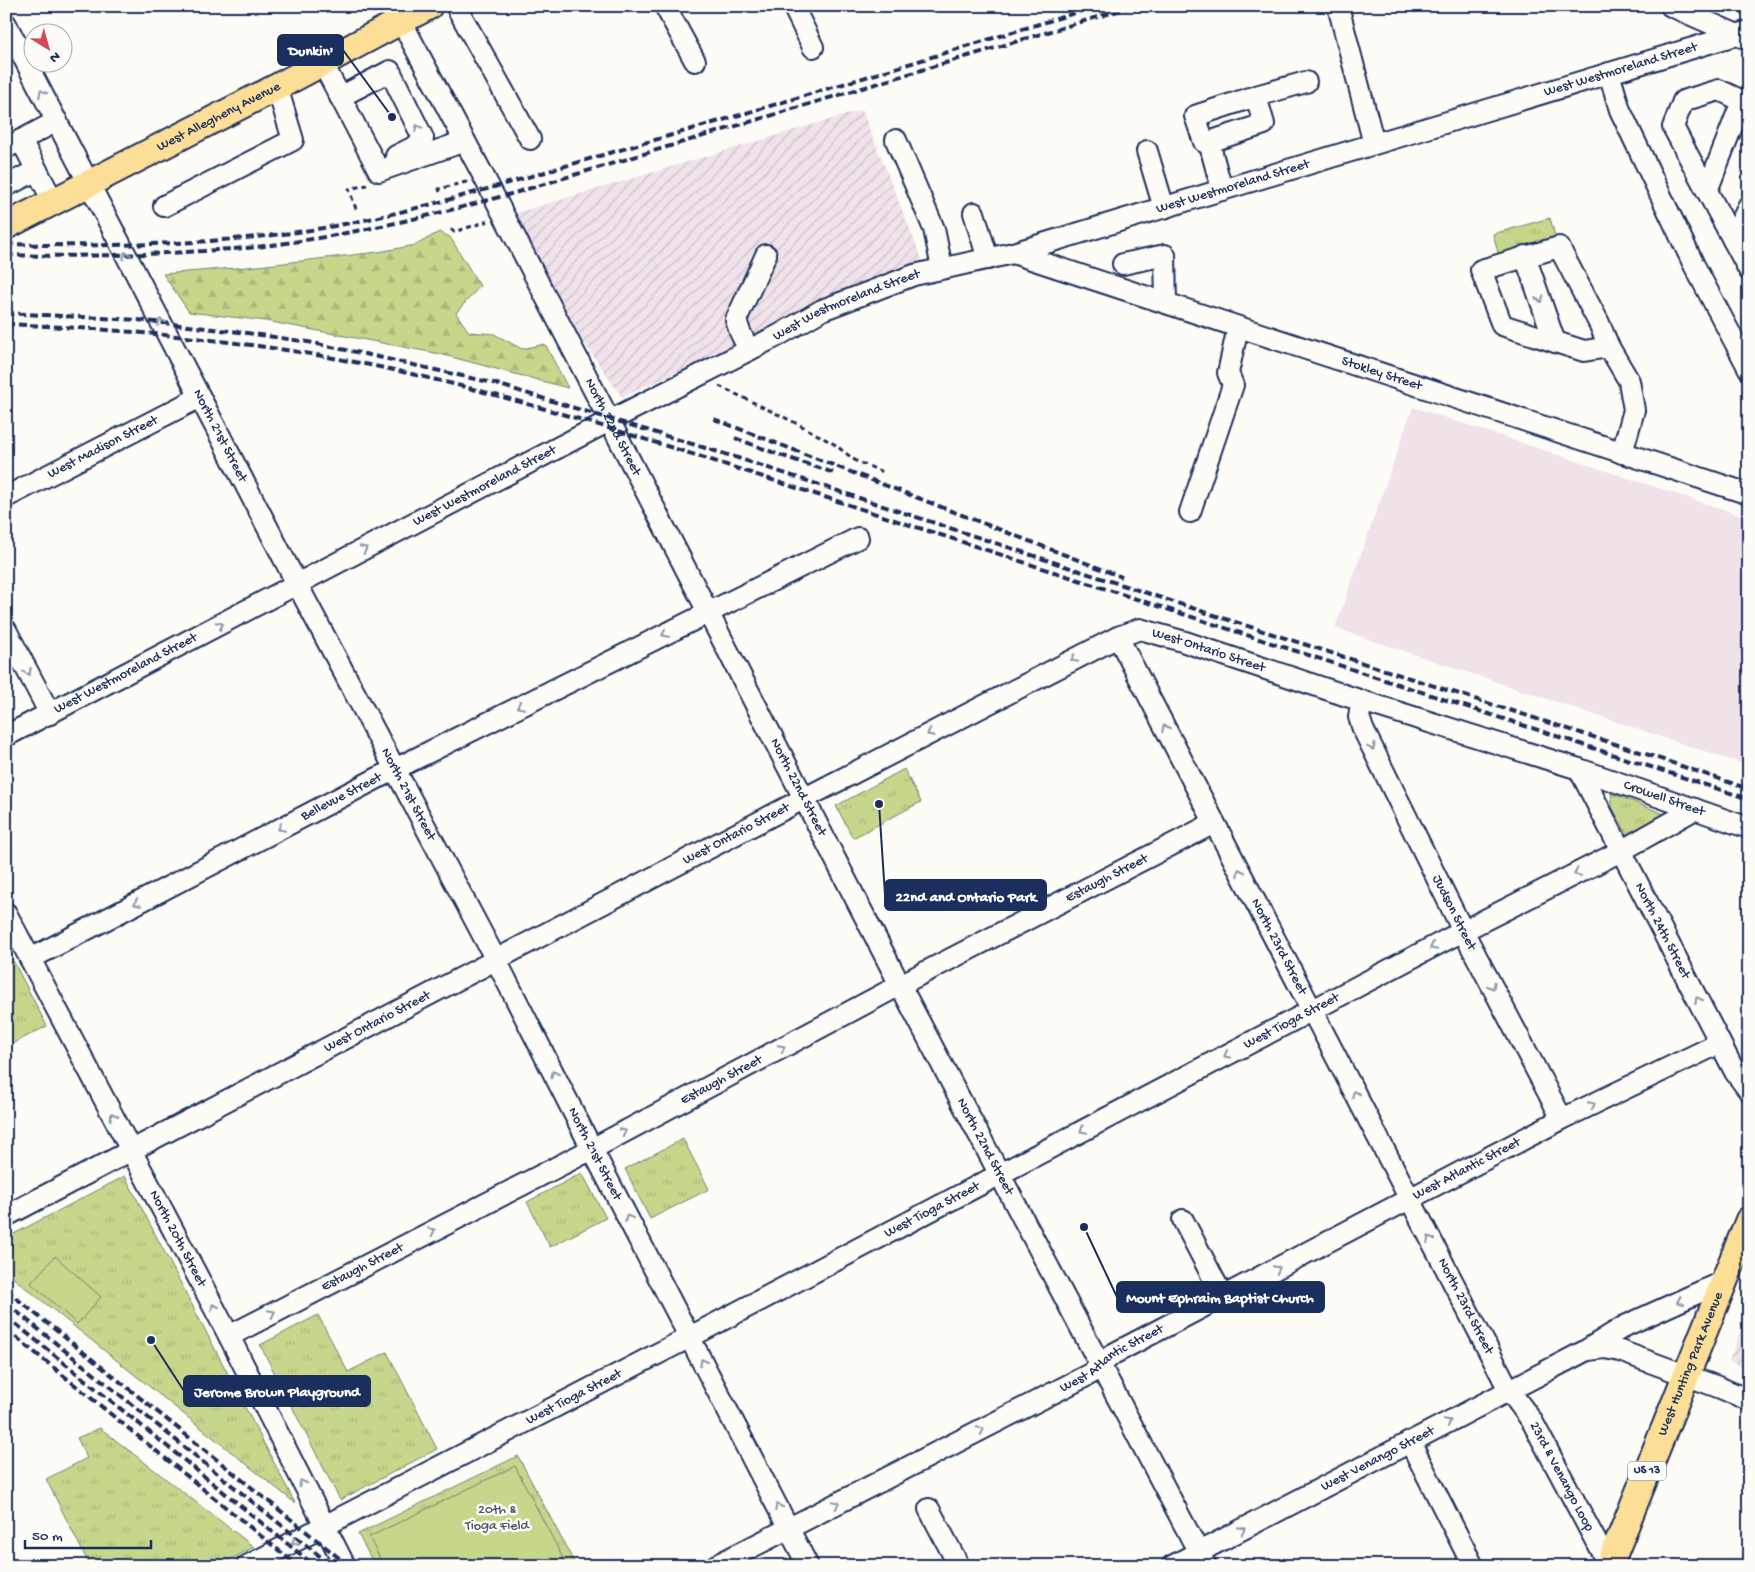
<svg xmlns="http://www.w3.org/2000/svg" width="1755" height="1572" font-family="'Gochi Hand',sans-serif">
<defs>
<pattern id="industrial-furrows" width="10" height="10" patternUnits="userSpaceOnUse" patternTransform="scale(1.25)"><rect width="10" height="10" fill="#efe2e9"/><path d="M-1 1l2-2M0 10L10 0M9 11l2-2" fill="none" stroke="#ccc2ca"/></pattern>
<pattern id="grass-tufts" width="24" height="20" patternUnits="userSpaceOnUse" patternTransform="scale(1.25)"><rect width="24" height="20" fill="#c6d68b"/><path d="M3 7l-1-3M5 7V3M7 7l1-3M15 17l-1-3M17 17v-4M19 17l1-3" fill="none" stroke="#aab87a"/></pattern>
<pattern id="forest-firs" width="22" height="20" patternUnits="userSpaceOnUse" patternTransform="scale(1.25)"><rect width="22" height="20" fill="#c6d68b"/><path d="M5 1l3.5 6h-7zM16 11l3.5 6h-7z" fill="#aab87a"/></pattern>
</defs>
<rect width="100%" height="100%" fill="#fdfcf7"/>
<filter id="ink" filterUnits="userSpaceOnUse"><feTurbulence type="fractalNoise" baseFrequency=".02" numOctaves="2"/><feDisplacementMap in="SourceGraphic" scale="10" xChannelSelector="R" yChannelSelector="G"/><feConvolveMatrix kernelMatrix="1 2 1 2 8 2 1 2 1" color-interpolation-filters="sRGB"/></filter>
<g filter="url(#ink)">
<path fill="#efe2e9" d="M1413,407L1749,518V766L1335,628Z"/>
<g fill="url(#industrial-furrows)">
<path d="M862,110L923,262L622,397L559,307L516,213Z"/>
<path d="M1749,1311V1370L1729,1361Z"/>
</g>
<g fill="url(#grass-tufts)" stroke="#708274">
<path d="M1550,218L1557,243L1500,260L1493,234Z"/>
<path d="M904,769L921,802L853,838L836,806Z"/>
<path d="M1611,793L1672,817L1630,839L1612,807Z"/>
<path d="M6,947L47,1026L6,1047Z"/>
<path d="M683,1139L709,1189L650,1219L625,1169Z"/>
<path d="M582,1173L606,1218L550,1247L527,1202Z"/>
<path d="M125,1176L295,1503L6,1272V1238Z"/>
<path d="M318,1315L348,1372L387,1352L437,1449L340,1500L260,1345Z"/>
<path d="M100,1428L254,1547L218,1566H90L46,1479L87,1458L77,1438Z"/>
<path d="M518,1456L576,1566H375L358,1534Z"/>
</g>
<path fill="url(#forest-firs)" stroke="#708274" d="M439,232L450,237L480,286L456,313L469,332L494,334L522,349L545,344L568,388L440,354L266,321L189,312L163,274L258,266L378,252L416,245Z"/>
<g fill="#c6d68b" stroke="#708274">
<path d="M55,1256L101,1297L77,1324L31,1283Z"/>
<path d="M515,1466L567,1566H384L369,1537Z"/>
</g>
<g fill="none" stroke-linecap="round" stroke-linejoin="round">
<defs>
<g id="minor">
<path id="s1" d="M393,6L483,175L900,985L1206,1566"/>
<path d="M456,6L530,139"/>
<path d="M665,6L695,61"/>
<path d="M793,6L813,47"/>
<path d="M1338,6L1374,144"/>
<path d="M1671,6L1742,37"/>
<path id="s2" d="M6,24L297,584L496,960L592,1149L808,1566"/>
<path d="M322,62L379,171L465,141"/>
<path d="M1609,73L1620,110L1694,265L1749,369"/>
<path d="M1256,96L1264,124L1209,142H1204L1195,116Z"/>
<path d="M1256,96L1306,82"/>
<path d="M340,97L390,71L423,138L418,145L396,156"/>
<path d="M1749,104L1719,90L1683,101L1673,127L1749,270"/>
<path d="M21,140L53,201"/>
<path d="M896,140L934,229L942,268"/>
<path d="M1209,142L1222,190"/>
<path d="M6,148L57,121"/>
<path d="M1147,151L1164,208"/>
<path d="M6,186L37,170"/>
<path d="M1707,191L1742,101"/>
<path d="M164,206L293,140L277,87"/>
<path d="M974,213L988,259"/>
<path d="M1733,240L1749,205"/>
<path d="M1559,247L1599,323L1609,347L1584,351L1502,325L1481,270Z"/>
<path id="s3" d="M1013,253L1749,494"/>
<path d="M1525,256L1555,342"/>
<path d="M1123,264L1165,255L1166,303"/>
<path d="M1609,347L1629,381L1634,410L1622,453"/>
<path d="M749,350L740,332L736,320L766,255"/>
<path id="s4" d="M6,497L200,397"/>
<path d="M1190,512L1233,385L1228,373L1238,327"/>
<path d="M6,630L50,714"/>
<path id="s5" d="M1118,637L1509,1390L1532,1421L1609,1566"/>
<path id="s6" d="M1362,701L1359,717L1363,729L1463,931L1562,1119"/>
<path id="s7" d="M6,736L609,421L779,335L822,310L914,275L1013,253L1749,31"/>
<path id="s8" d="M1579,769L1735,1072L1749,1091"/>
<path id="s9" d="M6,913L229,1336L345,1566"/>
<path id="s10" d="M30,959L395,769L858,538"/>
<path id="s11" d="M6,1216L805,798L1118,637L1140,629L1182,641L1362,701L1579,769L1749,828"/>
<path d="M1183,1220L1223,1297"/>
<path id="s12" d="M229,1336L592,1149L900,985L1214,823"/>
<path d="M1587,1350L1605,1348L1620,1351L1718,1387L1749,1400"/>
<path d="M1410,1442L1473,1566"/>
<path d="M929,1509L959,1566"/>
<path id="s13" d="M247,1566L690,1337L1463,931L1621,851L1695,809"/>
<path id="s14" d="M715,1566L1090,1374L1113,1354L1562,1119L1720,1043"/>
<path id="s15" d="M1172,1566L1585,1351L1625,1326L1724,1281"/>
</g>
<g id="major">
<path id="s16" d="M6,226L277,87L429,6"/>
<path id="s17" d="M1609,1566L1749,1220"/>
</g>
</defs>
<use href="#minor" stroke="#1b2f5e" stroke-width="24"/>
<use href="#major" stroke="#1b2f5e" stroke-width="30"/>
<g stroke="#1b2f5e" stroke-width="3" stroke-dasharray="5 4" stroke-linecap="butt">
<path d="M440,192L439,189L466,182L465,180"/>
<path d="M356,209L349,189L367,185"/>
<path d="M451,229L454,232L488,221"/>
<path d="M719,386L798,424L834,444L856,461L883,472"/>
</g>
<use href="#minor" stroke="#fdfcf7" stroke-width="20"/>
<use href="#major" stroke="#fdde96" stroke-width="26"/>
<g stroke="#1b2f5e" stroke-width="4" stroke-dasharray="8 4" stroke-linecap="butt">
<path d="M6,244C98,247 191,245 283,234C393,220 500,185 606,154C771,107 934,56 1098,6"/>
<path d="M6,255C72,257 138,255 204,251C224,249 244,249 264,246C351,235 437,215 521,191L1134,6"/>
<path d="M6,313L138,320L247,333L308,342L365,354L493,383L738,458L1207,613L1637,751L1749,789"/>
<path d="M6,324C141,330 275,343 407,373C509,396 609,428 708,459L1749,799"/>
<path d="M714,419L1122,577"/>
<path d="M735,438L780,455L834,473"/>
<path d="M6,1290L349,1566"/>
<path d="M6,1303L332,1566"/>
<path d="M6,1316L315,1566"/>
<path d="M6,1329L298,1566"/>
</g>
</g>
<defs><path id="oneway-chevron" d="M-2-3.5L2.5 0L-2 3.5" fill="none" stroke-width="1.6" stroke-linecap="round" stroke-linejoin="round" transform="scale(1.25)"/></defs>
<g stroke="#8c96aa">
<use href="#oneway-chevron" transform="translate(42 93) rotate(-117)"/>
<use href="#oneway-chevron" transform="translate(418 128) rotate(-116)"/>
<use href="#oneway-chevron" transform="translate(126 255) rotate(-118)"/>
<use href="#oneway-chevron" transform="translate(1540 299) rotate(71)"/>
<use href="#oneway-chevron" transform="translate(161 322) rotate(-117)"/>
<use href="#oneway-chevron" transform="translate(364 549) rotate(-28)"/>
<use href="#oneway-chevron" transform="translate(220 625) rotate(-28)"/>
<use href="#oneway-chevron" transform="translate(665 634) rotate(153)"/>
<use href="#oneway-chevron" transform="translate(1074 659) rotate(153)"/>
<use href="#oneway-chevron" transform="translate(28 672) rotate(63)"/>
<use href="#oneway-chevron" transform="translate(520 706) rotate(153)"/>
<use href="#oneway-chevron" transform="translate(1165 728) rotate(-117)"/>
<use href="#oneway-chevron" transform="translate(930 733) rotate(153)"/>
<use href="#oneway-chevron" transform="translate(1372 747) rotate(64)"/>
<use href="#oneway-chevron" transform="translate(281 828) rotate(152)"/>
<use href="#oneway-chevron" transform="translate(1240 872) rotate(-117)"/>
<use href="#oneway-chevron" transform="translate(1577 873) rotate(153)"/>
<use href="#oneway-chevron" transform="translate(137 903) rotate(152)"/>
<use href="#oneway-chevron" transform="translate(1433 947) rotate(152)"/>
<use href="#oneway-chevron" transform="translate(1492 986) rotate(62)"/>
<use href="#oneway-chevron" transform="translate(1698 1000) rotate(-117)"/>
<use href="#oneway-chevron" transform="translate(782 1048) rotate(-28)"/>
<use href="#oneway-chevron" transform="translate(1227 1055) rotate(152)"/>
<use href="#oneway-chevron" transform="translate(554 1074) rotate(-117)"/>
<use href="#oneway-chevron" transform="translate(1355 1094) rotate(-117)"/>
<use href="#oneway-chevron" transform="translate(1592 1105) rotate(-26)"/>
<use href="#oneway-chevron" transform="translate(113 1116) rotate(-118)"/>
<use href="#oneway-chevron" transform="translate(1083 1130) rotate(152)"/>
<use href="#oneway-chevron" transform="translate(623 1132) rotate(-28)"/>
<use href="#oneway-chevron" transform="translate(628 1218) rotate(-118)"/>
<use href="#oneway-chevron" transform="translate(432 1231) rotate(-27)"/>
<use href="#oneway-chevron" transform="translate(1430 1239) rotate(-117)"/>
<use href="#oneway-chevron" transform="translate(1277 1269) rotate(-27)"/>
<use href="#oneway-chevron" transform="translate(1680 1301) rotate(156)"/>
<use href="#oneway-chevron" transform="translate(214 1307) rotate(-118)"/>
<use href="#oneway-chevron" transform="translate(272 1313) rotate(-27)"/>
<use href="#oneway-chevron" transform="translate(703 1362) rotate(-117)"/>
<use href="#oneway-chevron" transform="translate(1448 1422) rotate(-28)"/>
<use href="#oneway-chevron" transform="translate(981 1430) rotate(-27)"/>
<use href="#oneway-chevron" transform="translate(302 1483) rotate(-117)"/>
<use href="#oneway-chevron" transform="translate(836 1504) rotate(-27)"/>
<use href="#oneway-chevron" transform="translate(778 1507) rotate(-117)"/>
<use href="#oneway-chevron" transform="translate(1242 1530) rotate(-28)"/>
<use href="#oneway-chevron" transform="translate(295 1541) rotate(153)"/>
</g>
</g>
<g text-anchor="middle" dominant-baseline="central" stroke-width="5" stroke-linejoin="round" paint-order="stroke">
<rect fill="#fdfcf7" stroke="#5f6c8c" stroke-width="1" x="1628" y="1461.5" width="38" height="19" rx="4"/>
<g font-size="12" font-weight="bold" fill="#1b2f5e">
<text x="1647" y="1471">US 13</text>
</g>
<g font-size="14" fill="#1b2f5e" stroke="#fdfcf7">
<text stroke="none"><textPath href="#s7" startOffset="1755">West Westmoreland Street</textPath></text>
<text stroke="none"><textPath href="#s16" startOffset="239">West Allegheny Avenue</textPath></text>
<text stroke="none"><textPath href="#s7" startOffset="1350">West Westmoreland Street</textPath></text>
<text stroke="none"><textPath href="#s7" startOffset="945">West Westmoreland Street</textPath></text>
<text stroke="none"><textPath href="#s3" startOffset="388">Stokley Street</textPath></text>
<text stroke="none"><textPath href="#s1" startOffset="475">North 22nd Street</textPath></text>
<text stroke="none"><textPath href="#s2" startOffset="464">North 21st Street</textPath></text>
<text stroke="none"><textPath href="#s4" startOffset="109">West Madison Street</textPath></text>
<text stroke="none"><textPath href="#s7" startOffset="540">West Westmoreland Street</textPath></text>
<text stroke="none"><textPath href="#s11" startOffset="1349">West Ontario Street</textPath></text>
<text stroke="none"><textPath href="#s7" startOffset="135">West Westmoreland Street</textPath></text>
<text stroke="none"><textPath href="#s1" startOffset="880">North 22nd Street</textPath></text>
<text stroke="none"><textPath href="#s2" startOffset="869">North 21st Street</textPath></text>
<text stroke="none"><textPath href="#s10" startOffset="351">Bellevue Street</textPath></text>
<text stroke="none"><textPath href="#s11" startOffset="1828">Crowell Street</textPath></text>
<text stroke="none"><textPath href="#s11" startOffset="824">West Ontario Street</textPath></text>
<text stroke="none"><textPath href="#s12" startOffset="990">Estaugh Street</textPath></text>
<text stroke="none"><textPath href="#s6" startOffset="234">Judson Street</textPath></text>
<text stroke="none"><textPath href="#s8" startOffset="182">North 24th Street</textPath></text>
<text stroke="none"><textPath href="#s5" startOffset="349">North 23rd Street</textPath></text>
<text stroke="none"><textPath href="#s11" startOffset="419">West Ontario Street</textPath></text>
<text stroke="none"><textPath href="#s13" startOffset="1178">West Tioga Street</textPath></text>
<text stroke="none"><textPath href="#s12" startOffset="555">Estaugh Street</textPath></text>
<text stroke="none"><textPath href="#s1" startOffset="1285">North 22nd Street</textPath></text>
<text stroke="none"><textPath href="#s2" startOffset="1274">North 21st Street</textPath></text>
<text stroke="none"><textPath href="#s14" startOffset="851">West Atlantic Street</textPath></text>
<text stroke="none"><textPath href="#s13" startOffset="772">West Tioga Street</textPath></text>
<text stroke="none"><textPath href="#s9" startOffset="368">North 20th Street</textPath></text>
<text stroke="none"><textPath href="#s12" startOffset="150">Estaugh Street</textPath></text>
<text stroke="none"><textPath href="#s5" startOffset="754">North 23rd Street</textPath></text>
<text stroke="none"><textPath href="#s14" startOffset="448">West Atlantic Street</textPath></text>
<text stroke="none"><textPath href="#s17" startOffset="218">West Hunting Park Avenue</textPath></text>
<text stroke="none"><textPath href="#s13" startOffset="368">West Tioga Street</textPath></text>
<text stroke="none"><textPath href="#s15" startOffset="232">West Venango Street</textPath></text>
<text stroke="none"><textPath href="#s5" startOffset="950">23rd &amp; Venango Loop</textPath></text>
</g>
<g font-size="14" fill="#465969" stroke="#fdfcf7">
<text x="497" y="1510">20th &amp;<tspan x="497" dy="16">Tioga Field</tspan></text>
</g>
</g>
<path fill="none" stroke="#1b2f5e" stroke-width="2" d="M392 117L343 50M879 804L885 895M1084 1227L1117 1297M151 1340L184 1391"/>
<g fill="#1b2f5e" stroke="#fdfcf7" stroke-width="2">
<circle cx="392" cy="117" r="5"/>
<circle cx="879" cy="804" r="5"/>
<circle cx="1084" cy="1227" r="5"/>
<circle cx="151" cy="1340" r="5"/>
</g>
<g fill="#1b2f5e" stroke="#1b2f5e" stroke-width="2">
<rect x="278" y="35" width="65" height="30" rx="5"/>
<rect x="885" y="880" width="161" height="30" rx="5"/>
<rect x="1117" y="1282" width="207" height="30" rx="5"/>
<rect x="184" y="1376" width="186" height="30" rx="5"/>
</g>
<g font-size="15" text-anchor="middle" font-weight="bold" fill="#fff">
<text x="311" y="55">Dunkin'</text>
<text x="966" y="901">22nd and Ontario Park</text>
<text x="1220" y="1302">Mount Ephraim Baptist Church</text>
<text x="277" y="1396">Jerome Brown Playground</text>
</g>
<rect width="1755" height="1572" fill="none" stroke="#fdfcf7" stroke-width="25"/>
<rect x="12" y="12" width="1730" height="1547" fill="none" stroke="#1b2f5e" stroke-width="2" filter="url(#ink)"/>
<g transform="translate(48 48) rotate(143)"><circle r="24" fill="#fdfcf7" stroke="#a3aaba"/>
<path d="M0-4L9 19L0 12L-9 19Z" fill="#d1495b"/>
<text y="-8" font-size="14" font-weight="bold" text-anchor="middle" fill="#1b2f5e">N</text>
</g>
<path d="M25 1540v8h126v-8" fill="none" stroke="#1b2f5e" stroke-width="2.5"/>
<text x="32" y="1540" font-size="15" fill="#1b2f5e" stroke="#fdfcf7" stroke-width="4" paint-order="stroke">50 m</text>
</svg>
